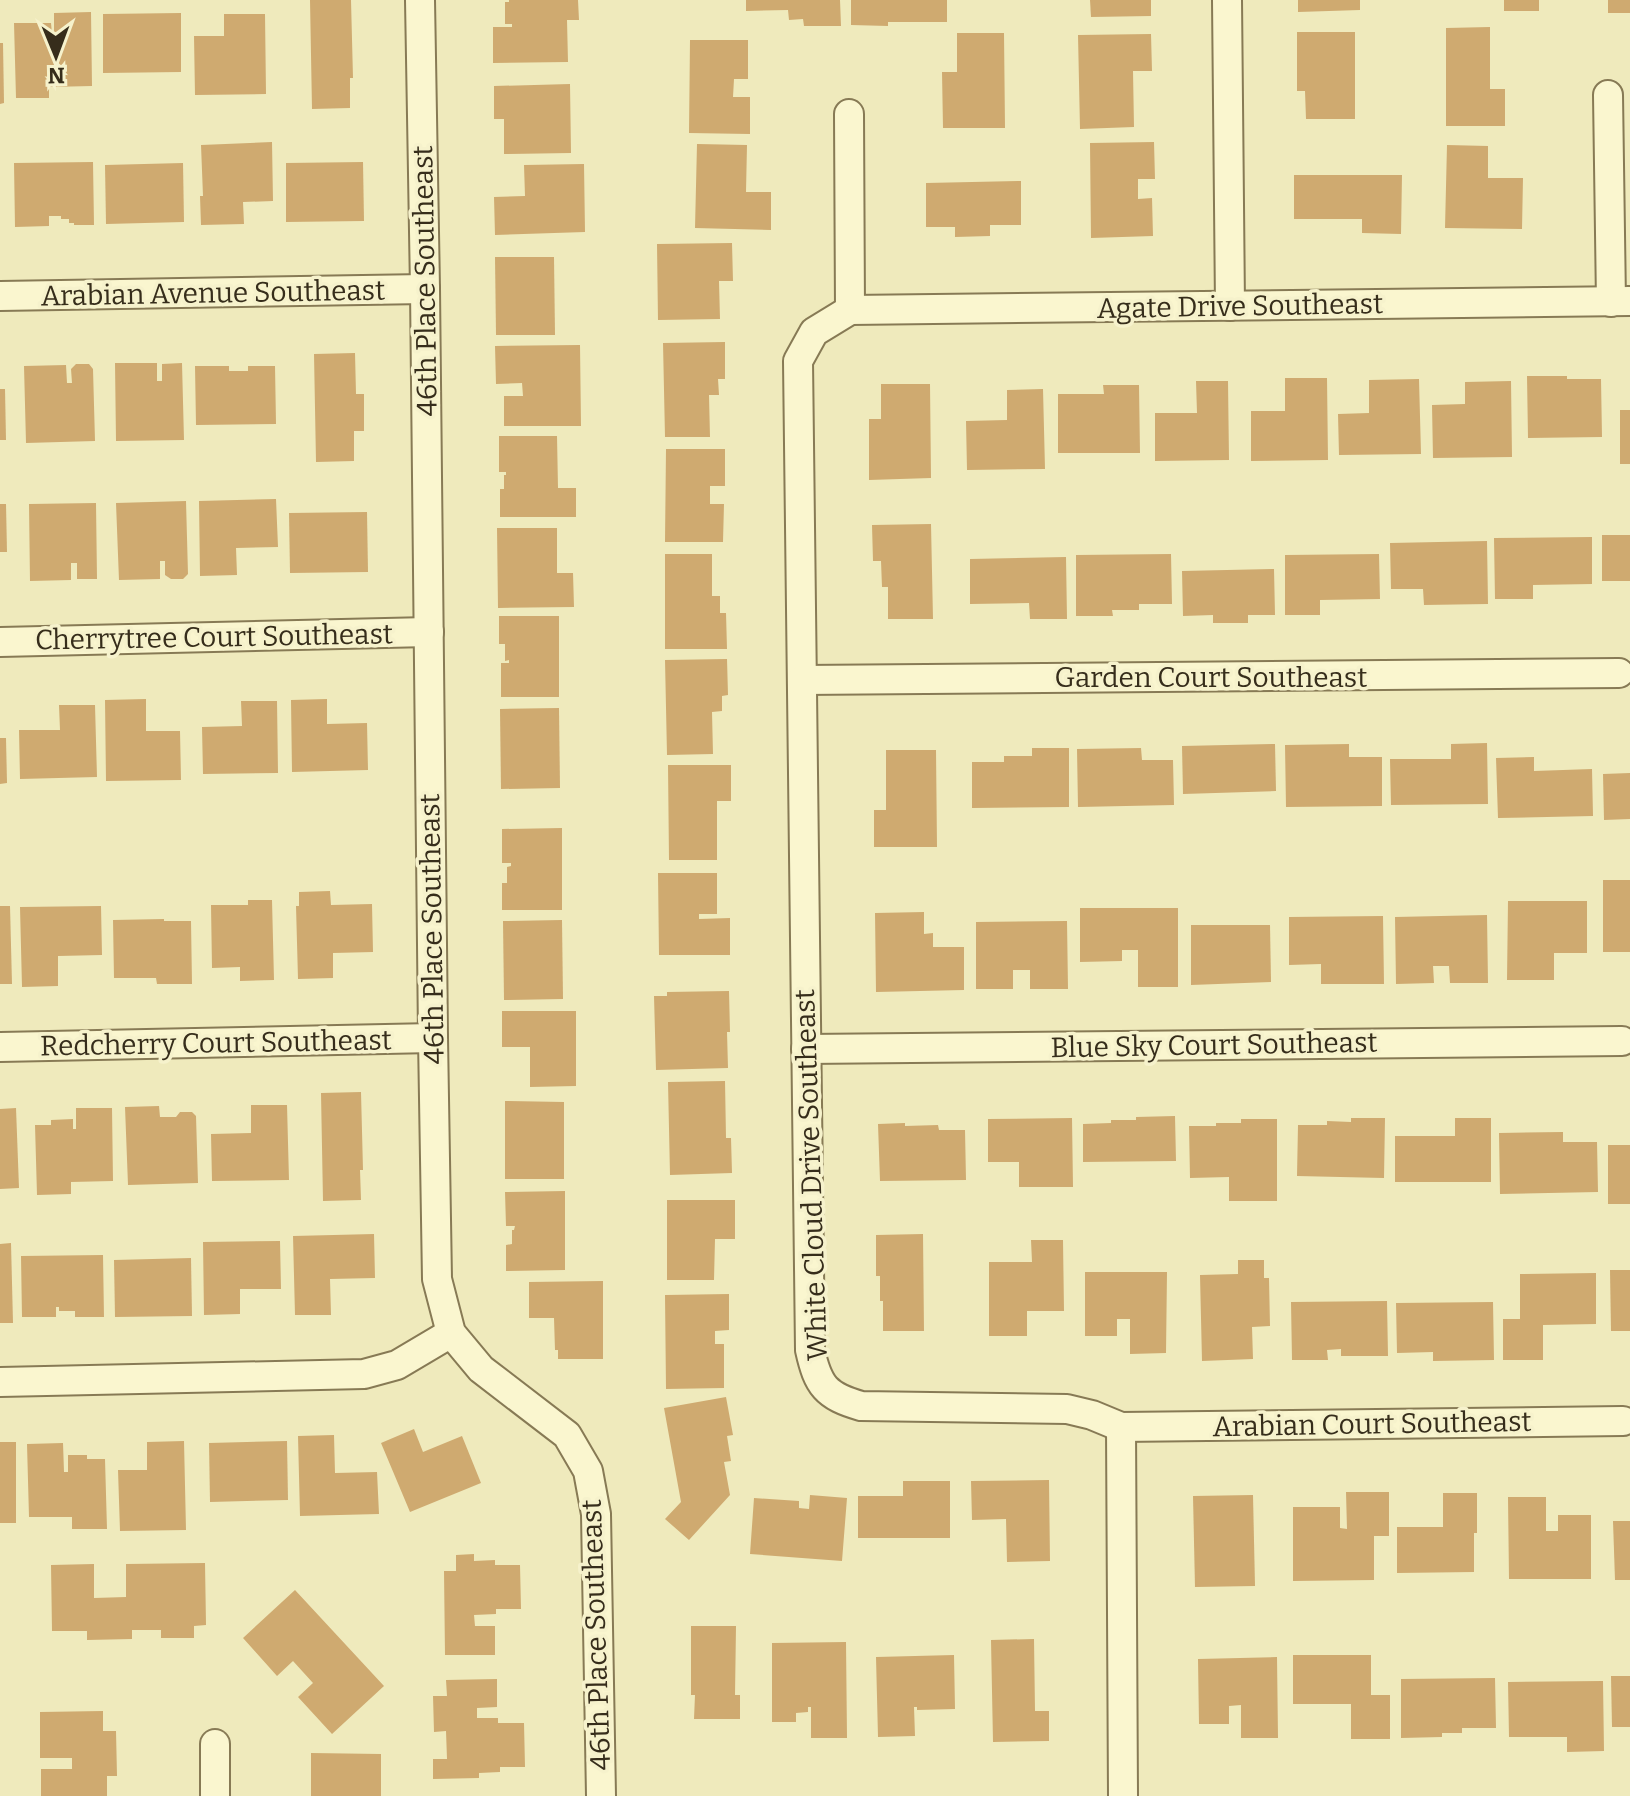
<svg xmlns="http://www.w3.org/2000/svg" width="1630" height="1796" font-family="Bitter,serif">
<rect width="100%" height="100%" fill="#efeabc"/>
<g fill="#cfaa70">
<path d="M310,0H351L353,78H350V108L312,109Z"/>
<path d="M509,0H578L579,20H567L568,62L493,63V27H512V24H505V2H509Z"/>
<path d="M746,0H840L841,26H804L803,19L789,20L788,10L746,11Z"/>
<path d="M851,0H947V22H888V26L851,25Z"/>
<path d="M1090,0H1151V16L1091,17Z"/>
<path d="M1298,0H1360V10L1298,12Z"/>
<rect x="1504" y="0" width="35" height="11"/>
<rect x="1608" y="0" width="22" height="13"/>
<path d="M91,12L92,86L49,87V98H16L14,23H51L52,34H54V13Z"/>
<path d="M181,13V72L103,73V14Z"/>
<path d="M224,14H265L266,94L195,95L194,36H224Z"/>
<path d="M1490,27V89H1505V126H1446V28Z"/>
<path d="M1297,32H1355V119H1306L1305,91H1297Z"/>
<path d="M957,33H1004L1005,128H943L942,72H957Z"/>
<path d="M1151,34L1152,71H1133L1134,127L1080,129L1078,35Z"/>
<path d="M690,40H748V79H734L733,97H750V134L689,133Z"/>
<path d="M0,43H3L4,103L0,104Z"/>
<path d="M570,84L571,153L504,154V119H494V86Z"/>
<path d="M272,142L273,201L243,202L244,224L201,225L200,196H203L201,145Z"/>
<path d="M1154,142L1155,179H1138V199L1152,198L1153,236L1091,238L1090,143Z"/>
<path d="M697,144L747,145L746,192H771V230L695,228Z"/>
<path d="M1447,145L1488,146V178H1523L1522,229L1445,228Z"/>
<path d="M93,162L94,225H74V223H69V219H61V216H49V226L15,227L14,163Z"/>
<path d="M363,162L364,221L286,222V163Z"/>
<path d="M183,163L184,222L106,224L105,165Z"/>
<path d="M584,164L585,232L495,235L494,197L525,196L524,165Z"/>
<path d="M1294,175H1402L1401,234L1362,233V219H1294Z"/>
<path d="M1021,181V225H990V236L955,237V227H926V183Z"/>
<path d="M732,243L733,281H719L720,319L658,320L657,244Z"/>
<path d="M495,257H554L555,335H496Z"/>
<path d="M725,342V379H718L719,395H709L710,437H665L663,343Z"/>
<path d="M580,345L581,426H504V396H523L522,383L496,384L495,346Z"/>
<path d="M355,353L356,394H364V431H354V461L316,462L314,354Z"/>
<path d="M115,363H157V381H162V364L182,363L184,440L116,441Z"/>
<path d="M76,364H89L93,369L95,441L26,443L24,366L66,365L67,383H72L71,369Z"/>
<path d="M195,366H229V371H248V366H275L276,424L196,425Z"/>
<path d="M1527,376H1567V379H1601L1602,437L1528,438Z"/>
<path d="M1285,378H1327L1328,460L1251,461V411H1285Z"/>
<path d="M1419,379L1421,454L1339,455L1338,414L1369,413V380Z"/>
<path d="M1196,381H1228L1229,460L1155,461V413H1197Z"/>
<path d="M1511,381L1512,457L1433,458L1432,405L1465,404V382Z"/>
<path d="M881,384H930L931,478L869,480V419H881Z"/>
<path d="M1103,385H1139L1140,453H1058V394H1104Z"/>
<path d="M0,389H5L6,440H0Z"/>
<path d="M1043,389L1045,469L967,470L966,421L1007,420V390Z"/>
<rect x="1620" y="410" width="10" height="54"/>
<path d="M499,436H557L558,488H576V517H500V489H504V475H506V472H499Z"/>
<path d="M666,449H725V486H710V504H724L723,542H665Z"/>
<path d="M276,499L278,547L236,548L237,575L200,576L199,501Z"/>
<path d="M186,501L188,574L183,579H171L165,575V561H160V579L119,580L116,503Z"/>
<path d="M96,503L97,579H77V563H71V580L30,581L29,504Z"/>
<path d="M0,504H6L7,552H0Z"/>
<path d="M367,512L368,572L290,573L289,513Z"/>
<path d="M931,524L933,619H888V587H882L881,561H873L872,525Z"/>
<path d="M497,528H557V573H573L574,607L498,608Z"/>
<rect x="1602" y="535" width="28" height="46"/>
<path d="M1592,537V584L1533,585V599H1495L1494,538Z"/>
<path d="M1487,541L1488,604L1424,605L1423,589H1391L1390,543Z"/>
<path d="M665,554H712V596H720V613H726L727,649H665Z"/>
<path d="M1171,554L1172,604H1139V610H1112L1113,616H1076V555Z"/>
<path d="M1379,554L1380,599L1320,600V615H1285V555Z"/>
<path d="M1066,557L1067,619H1030L1029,603L970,604V559Z"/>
<path d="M1274,569L1275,615H1248V623H1213V615L1183,616L1182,571Z"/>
<path d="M499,616H559V697H501V663H509V660L505,661V644H499Z"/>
<path d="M727,659L728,695L722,696V711L712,712L713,754L667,755L665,660Z"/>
<path d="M146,699V731H180L181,780L106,781L105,700Z"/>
<path d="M327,699V724L367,723L368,770L292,772L291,700Z"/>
<path d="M241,701H277L278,773L203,774L202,727L242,726Z"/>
<path d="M59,705H95L97,777L20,779L19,730H60Z"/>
<path d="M559,708L560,788L501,789L500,709Z"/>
<path d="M0,738H6L7,783L0,784Z"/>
<path d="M1487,743L1488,804L1391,805L1390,759H1451V744Z"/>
<path d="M1275,744L1276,791L1183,794L1182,746Z"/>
<path d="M1349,744V757H1382V806L1286,807L1285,745Z"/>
<path d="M1032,748H1069V807L972,808V762H1004V756H1032Z"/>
<path d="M1141,748L1142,760H1173L1174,805L1078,807L1077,749Z"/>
<path d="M886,750H936L937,847H874V810H886Z"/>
<path d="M1534,757V771L1592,769L1593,816L1498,818L1496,758Z"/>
<path d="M668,765H731V801H717V860H669Z"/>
<path d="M1630,773V819L1604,820L1603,774Z"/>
<path d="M562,828V910H502V883H507V867L511,866V863H502V829Z"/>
<path d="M658,873H717V914H699V919L730,918V955H659Z"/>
<rect x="1603" y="880" width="27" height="72"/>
<path d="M330,891L331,905L372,904L373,952L333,953V978L298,979L296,906H299V892Z"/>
<path d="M248,900H272L274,980L240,981V967L212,968L211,905H248Z"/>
<path d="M1508,901H1587V953H1554V980H1507Z"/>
<path d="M0,906H10L12,984H0Z"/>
<path d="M101,906L102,955L58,956V986L22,987L20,907Z"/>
<path d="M1080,908H1178V987H1138V950H1122V961L1080,962Z"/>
<path d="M924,912V934L933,933V947H964V990L876,992L875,913Z"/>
<path d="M1487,915L1488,983H1450L1449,966H1433L1434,983L1396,984L1395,917Z"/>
<path d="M1383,916L1384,984H1321V964L1289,965V917Z"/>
<path d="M164,919V921H191L192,984H157L156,978H114L113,920Z"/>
<path d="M562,920L563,999L504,1000L503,921Z"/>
<path d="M1067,921L1068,989H1030V970H1013V989H976V922Z"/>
<path d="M1191,925H1270L1271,982L1191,985Z"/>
<path d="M729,991L730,1032H727L728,1068L656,1070L654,996H667V992Z"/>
<path d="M502,1011H576V1086L530,1087V1047H502Z"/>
<path d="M725,1081L726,1138H731L732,1173L670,1175L668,1082Z"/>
<path d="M361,1092L363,1170H360L361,1200L323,1201L321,1093Z"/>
<path d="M505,1101L564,1102V1179H505Z"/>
<path d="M251,1105H287L289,1180L212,1181L211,1134L251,1133Z"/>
<path d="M159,1106L160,1117H176L180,1112H192L196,1116L198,1183L128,1185L125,1107Z"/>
<path d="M16,1108L19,1188L0,1189V1109Z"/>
<path d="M76,1108H112L113,1181L71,1182V1194L37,1195L35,1125H51V1120L73,1119V1129H76Z"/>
<path d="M1175,1116L1176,1161L1083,1162V1124L1111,1123V1120H1136V1117Z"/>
<path d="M1072,1118L1073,1187H1019V1162H988V1119Z"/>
<path d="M1351,1118H1385L1384,1178L1297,1176L1298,1125H1327V1121L1351,1122Z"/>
<path d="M1455,1118H1491V1182H1395V1136H1455Z"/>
<path d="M1241,1119H1277V1201H1229V1177L1190,1178L1189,1126H1216V1123H1241Z"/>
<path d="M905,1123V1126L938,1125L939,1130H965L966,1180L880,1181L878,1124Z"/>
<path d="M1563,1132V1142H1597L1598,1192L1500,1194L1499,1133Z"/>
<rect x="1608" y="1145" width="22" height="59"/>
<path d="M565,1191V1270L506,1271V1245L512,1244V1230H514L515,1226H506L505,1192Z"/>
<path d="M667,1200H735V1239H715L714,1280H667Z"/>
<path d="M374,1234L375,1278L330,1279L331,1315H295L293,1236Z"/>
<path d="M923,1234L924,1331H883V1301H880V1276H876V1235Z"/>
<path d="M1031,1240H1063L1064,1311H1027V1336H989V1262H1032Z"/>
<path d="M280,1241L281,1289H240V1314L204,1315L203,1242Z"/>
<path d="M11,1243L13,1323H0V1244Z"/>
<path d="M103,1255L104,1317H75V1311H59V1307H56V1317H22L21,1256Z"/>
<path d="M191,1258L192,1316L115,1317L114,1260Z"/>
<path d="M1238,1260H1264V1278H1269L1270,1326L1252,1327L1253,1359L1202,1361L1200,1275L1238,1274Z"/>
<path d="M1610,1270H1630V1331H1611Z"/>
<path d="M1085,1272H1167L1166,1353L1130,1354V1319H1117V1336H1085Z"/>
<path d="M1596,1273V1324L1543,1325V1360H1503V1319H1520V1274Z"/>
<path d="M603,1281V1359H558V1350H555L554,1318H529V1282Z"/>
<path d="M729,1294V1330L715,1331V1344H724V1388L666,1389L665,1295Z"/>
<path d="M1387,1301L1388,1356H1341V1349L1327,1350L1328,1360H1292L1291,1302Z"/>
<path d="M1493,1302L1494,1360L1433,1361V1352L1397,1353L1396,1303Z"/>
<path d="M726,1397L733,1435L727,1436L731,1461L724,1462L730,1495L689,1540L665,1519L681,1502L664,1408Z"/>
<path d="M414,1429L423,1452L462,1436L481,1483L410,1512L381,1443Z"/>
<path d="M334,1435L335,1473L377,1472L379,1514L300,1516L298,1436Z"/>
<path d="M184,1441L186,1530L120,1531L118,1470H147V1442Z"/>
<path d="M287,1441L288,1500L210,1502L209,1443Z"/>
<rect x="0" y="1442" width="16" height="81"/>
<path d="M63,1443L64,1472H68V1455H87V1459H105L107,1529H72V1517H29L27,1444Z"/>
<path d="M1049,1480L1050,1561L1007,1562L1006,1519L972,1520L971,1481Z"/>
<path d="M903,1481H950V1538H858V1496H903Z"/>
<path d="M1346,1492H1389V1536H1374V1580L1293,1581V1507H1340V1528L1347,1529Z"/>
<path d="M1443,1493H1477V1533H1474V1572L1397,1573V1527H1443Z"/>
<path d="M810,1495L847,1498L842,1561L750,1554L754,1498L799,1501V1508L809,1509Z"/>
<path d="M1253,1495L1255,1586L1195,1587L1193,1496Z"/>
<path d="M1508,1497H1546V1531H1558V1515H1591V1579H1509Z"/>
<path d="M1613,1521H1630V1580H1615Z"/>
<path d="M474,1554V1561L495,1560V1565H520L521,1609H496V1614L474,1615L475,1626H495V1655H445L444,1571H456V1555Z"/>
<path d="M205,1563L206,1625L194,1626V1638H161V1630H132V1639L87,1640V1631H52L51,1565L94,1564V1598L126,1597V1564Z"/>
<path d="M295,1590L384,1686L332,1734L298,1697L313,1683L293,1661L277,1676L243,1638Z"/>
<path d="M691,1626H736L735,1695H740V1719H694L695,1695H691Z"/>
<path d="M1034,1639L1035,1711H1049V1741L993,1742L991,1640Z"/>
<path d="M846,1642L847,1738H811V1707H808V1712L796,1713V1722H772V1643Z"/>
<path d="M954,1655L955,1709L917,1710V1707H914L915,1736L878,1737L876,1657Z"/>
<path d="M1293,1655H1371V1695H1390V1739H1351V1704H1293Z"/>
<path d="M1277,1657L1278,1738H1241V1705L1229,1706V1724H1199L1198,1659Z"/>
<path d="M1611,1676H1630V1727H1612Z"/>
<path d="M1495,1678L1496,1728H1462V1733H1442V1737L1401,1738V1679Z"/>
<path d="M497,1679V1707L477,1708V1718H498V1723H524L525,1767H500V1772L479,1773V1778L433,1779V1759H447L446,1731L434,1732L433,1696H447L446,1680Z"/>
<path d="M1603,1681L1604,1751L1567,1752V1737H1509L1508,1682Z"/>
<path d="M103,1711V1731H116L117,1776H107V1796H41V1769H72V1758H40V1712Z"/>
<path d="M311,1753L381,1754V1796H311Z"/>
</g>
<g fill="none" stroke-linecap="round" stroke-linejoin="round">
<defs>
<g id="minor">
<path d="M420,0L425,289L433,1038L437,1279L451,1333L481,1369L567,1435L588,1471L596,1514L601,1796"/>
<path d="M1227,0L1230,306"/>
<path d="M1608,95L1611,302"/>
<path d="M849,114L850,310"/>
<path d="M0,296L425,289"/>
<path d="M850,310L814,332L798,361L810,1350C818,1386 826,1396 861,1406L1067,1409L1092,1415L1121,1427L1123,1796"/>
<path d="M850,310L1630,301"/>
<path d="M0,642L429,632"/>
<path d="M802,680L1619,673"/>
<path d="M0,1047L433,1038"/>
<path d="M806,1049L1622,1041"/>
<path d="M0,1382L364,1374L397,1365L451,1333"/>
<path d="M1121,1427L1623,1421"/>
<path d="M215,1744V1796"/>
</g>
</defs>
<use href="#minor" stroke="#877a55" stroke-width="32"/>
<use href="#minor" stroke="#faf6cf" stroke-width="28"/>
</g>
<g text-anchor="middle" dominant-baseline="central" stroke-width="7" stroke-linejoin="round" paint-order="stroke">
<g font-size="28" fill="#362d1b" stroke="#f6f2cc">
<text transform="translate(425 281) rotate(-91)">46th Place Southeast</text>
<text transform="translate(213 293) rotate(-1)">Arabian Avenue Southeast</text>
<text transform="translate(1240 306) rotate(-1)">Agate Drive Southeast</text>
<text transform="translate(214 637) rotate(-1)">Cherrytree Court Southeast</text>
<text x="1211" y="677">Garden Court Southeast</text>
<text transform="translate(432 929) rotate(-91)">46th Place Southeast</text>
<text transform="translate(216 1043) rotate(-1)">Redcherry Court Southeast</text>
<text transform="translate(1214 1045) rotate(-1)">Blue Sky Court Southeast</text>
<text transform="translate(811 1175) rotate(-92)">White Cloud Drive Southeast</text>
<text transform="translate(1372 1424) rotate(-1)">Arabian Court Southeast</text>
<text transform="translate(596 1635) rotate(-92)">46th Place Southeast</text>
</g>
</g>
<g transform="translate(56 56) rotate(179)" stroke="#f6f2cc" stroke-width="6" paint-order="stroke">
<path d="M0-6L14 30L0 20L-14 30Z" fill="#362d1b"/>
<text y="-12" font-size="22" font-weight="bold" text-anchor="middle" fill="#362d1b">N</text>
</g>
</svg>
